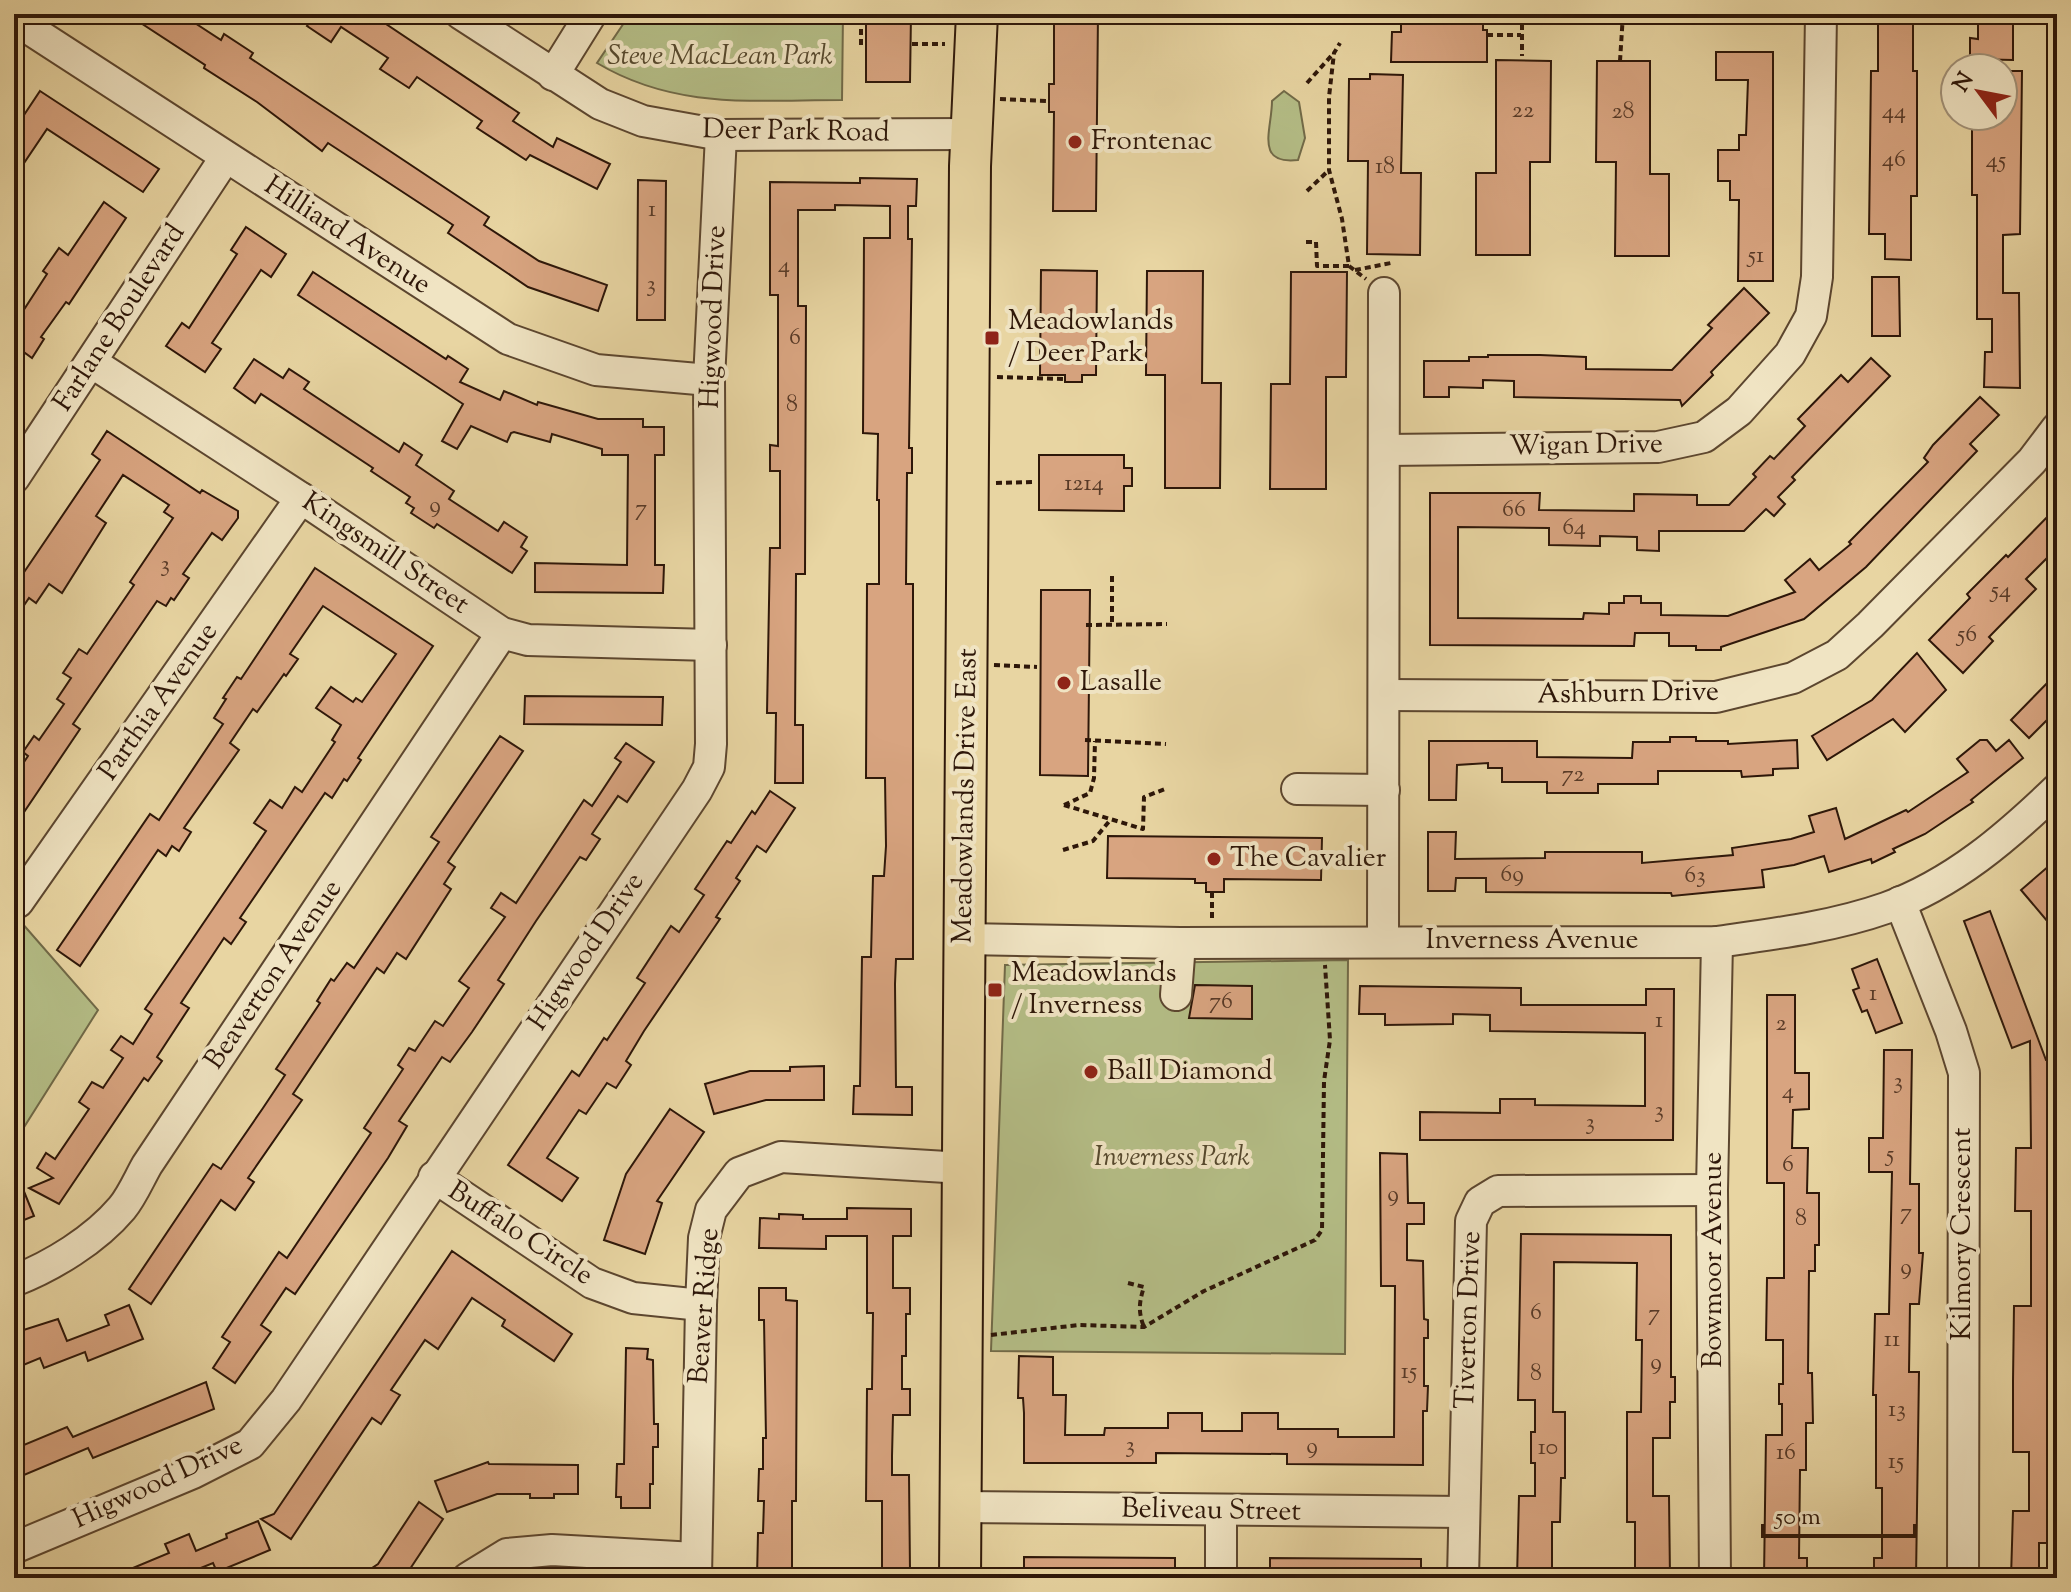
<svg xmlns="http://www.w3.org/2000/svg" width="2071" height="1592" font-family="'Sorts Mill Goudy',serif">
<rect width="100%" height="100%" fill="#e8d5a2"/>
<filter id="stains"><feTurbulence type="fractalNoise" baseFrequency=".0025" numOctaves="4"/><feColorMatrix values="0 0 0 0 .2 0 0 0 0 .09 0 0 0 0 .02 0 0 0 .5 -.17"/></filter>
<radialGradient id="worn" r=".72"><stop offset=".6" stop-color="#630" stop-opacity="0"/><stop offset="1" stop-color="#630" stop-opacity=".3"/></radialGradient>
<g fill="#b4bd86" stroke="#716a48" stroke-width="2">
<path d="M630,14H843L842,100C754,100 676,110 597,63Z"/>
<path d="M1284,91L1299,102L1305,138L1298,160C1254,165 1272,129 1272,101Z"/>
<path d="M14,914L98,1010L14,1143Z"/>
<path d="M1348,960L1345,1354L991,1351L1005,965Z"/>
</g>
<g fill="#d8a480" stroke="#2e1709" stroke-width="2">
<path d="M127,14H181L221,40L224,34L253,53L250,58L489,217L484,225L539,261L607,285L598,311L528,287L448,233L453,225L328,143L322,151L257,102L204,68L205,65Z"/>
<path d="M315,14H371L519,113L513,121L553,147L557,138L610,164L597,189L530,155L526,160L477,128L482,121L417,77L409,88L380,69L388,58L341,27L331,42L307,26Z"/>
<path d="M866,14H911L910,82H866Z"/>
<path d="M1054,14H1098L1096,211H1053L1054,112H1049V84H1054Z"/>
<path d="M1401,14H1483V30H1487V62H1391L1392,32H1401Z"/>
<path d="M1878,14H1913V71H1917V196H1911V260L1885,259V234H1869L1871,71H1878Z"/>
<path d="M1978,14H2013V60L1970,59V38L1978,39Z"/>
<path d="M1716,52H1773V281H1738L1739,200H1730V181H1718V150H1739V135H1746L1748,80H1716Z"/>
<path d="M1496,60L1551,61L1550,162H1530V255H1476V173H1496Z"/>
<path d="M1597,61H1650V174H1669V256H1615L1616,162H1596Z"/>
<path d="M2003,71H2022L2020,234L2003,235V293H2019L2020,388L1984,387L1985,352H1992V319H1977V195H1972V116H2003Z"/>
<path d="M1370,74L1403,75L1401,173H1421L1420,255L1367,254L1368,161H1348L1349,79H1370Z"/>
<path d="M40,91L159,169L143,192L47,129L14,178V130Z"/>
<path d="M860,178L917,179L916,206H908V239H912L909,448H912V473H907L906,584H913V959H896L895,984L896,1087H912V1115L853,1114L854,1086H860L862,957H871L873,876H884L886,846L885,778H866L867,584H879V500H877L878,434L863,433L864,238H890V206L835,205V210H798V306H806L805,574H796L795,725H803V783H775L776,713H767L770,548H780V471H770V445L778,446V295H770V182L860,183Z"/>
<path d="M638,180L666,181L665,320H637Z"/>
<path d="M104,202L126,218L69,304L66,302L41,337L44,339L32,358L25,353L14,370V305L23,311L47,274L43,271L59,248L68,255Z"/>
<path d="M246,227L286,254L271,277L261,270L212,343L221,349L205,372L166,346L182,323L189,328L237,254L231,250Z"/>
<path d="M1041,270L1097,271L1096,375H1082V382H1065V375H1040Z"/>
<path d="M1147,271H1203L1202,383H1221L1220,488H1165V375H1146Z"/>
<path d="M313,272L446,359L448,356L468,369L460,382L500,400L504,391L537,405L538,402L598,419H643V427H664V455H655V565H664L663,593L535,592V563L627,565L628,455H602V449L552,434L550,442L514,432L511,433L507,442L471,426L457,449L442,441L463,404L298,295Z"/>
<path d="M1291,272H1347L1346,377H1326V489H1270L1271,384H1290Z"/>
<path d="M1872,277H1899L1900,336H1872Z"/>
<path d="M1744,288L1769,313L1711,372L1713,375L1682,406L1680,400L1514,397V381L1483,380V388L1449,387V397H1424V361H1469V357H1488V355H1540L1586,357V369L1672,370L1712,328L1708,325Z"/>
<path d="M1871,358L1890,376L1792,477L1795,480L1778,497L1785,504L1774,516L1766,509L1744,531H1659V551L1637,550V537L1600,536V546L1549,545V528L1458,527V618L1583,619L1584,613L1609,614V603H1624V596H1641V603H1661V615L1728,616L1795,592L1785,580L1810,559L1819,570L1851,544L1849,542L1928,462L1924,458L1933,445L1980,397L1999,415L1970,444L1977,451L1866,567L1804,619L1721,647V650H1696V646H1669V633H1635L1634,646L1430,645V493H1540L1539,510L1634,511V494L1697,495V505H1729L1756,477L1753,474L1770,456L1774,459L1805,426L1798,419L1841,375L1848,382Z"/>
<path d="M254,359L283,378L289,369L309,382L304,389L399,452L404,443L422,455L416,465L454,491L449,499L498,531L504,522L527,537L521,547L527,551L512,573L437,524L434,528L411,513L414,508L406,503L410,497L371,471L373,468L261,394L255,403L234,388Z"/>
<path d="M107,431L200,493L202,490L238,511V518L222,540L212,533L183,574L189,578L174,600L171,598L166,606L157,601L73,724L80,729L14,827V777L28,756L23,752L34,736L39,740L64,704L57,699L71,678L63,673L79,649L87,654L134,585L130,582L173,518L164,512L169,505L123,475L96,516L106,523L62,593L49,584L36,603L29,598L14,620V587L100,460L92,454Z"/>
<path d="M1039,455H1124V468H1132V486H1124V511L1039,510Z"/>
<path d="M2057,507V548L2026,579L2036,589L1989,637L1993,641L1963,673L1929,640L1970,598L1967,594L2006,555L2008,557Z"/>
<path d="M315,568L433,646L358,758L361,760L347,781L344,779L332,798L325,793L240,918L246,922L231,944L224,938L181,1003L189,1008L157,1057L162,1061L148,1081L144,1078L59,1204L29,1188L53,1178L37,1168L46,1153L55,1159L89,1109L79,1102L92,1082L103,1088L123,1058L111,1050L121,1036L133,1044L152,1014L145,1009L266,831L254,823L270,800L282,808L295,787L302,792L335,742L332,740L341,725L316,708L331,687L353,702L356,698L362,702L396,654L323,606L290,654L298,659L286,676L284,674L257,712L253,709L230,743L239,750L184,828L191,832L179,851L172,846L166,856L158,850L80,966L57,950L150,814L159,820L223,724L214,718L226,699L223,698L237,677L241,679Z"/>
<path d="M1041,590H1090L1088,776L1040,775Z"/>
<path d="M1917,653L1946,690L1905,732L1893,719L1827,760L1812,736L1872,700Z"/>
<path d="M2057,673V710L2029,738L2011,720Z"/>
<path d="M525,696L663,697L662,725L524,724Z"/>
<path d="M500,736L523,751L448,862L455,867L444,884L451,889L406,959L397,953L384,973L377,968L293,1094L302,1100L248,1178L254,1182L235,1210L221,1200L151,1304L129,1289L213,1164L221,1169L263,1108L285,1075L276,1069L320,1003L317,1001L331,979L334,981L347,963L354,968L439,842L431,837Z"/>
<path d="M1670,737H1696V741H1728V744L1797,740L1798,768L1773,769V775L1742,777L1741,771H1658V784H1598V793H1547V782H1502V768H1488V763L1457,765L1456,800H1429V741H1537V757L1632,758L1633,742H1670Z"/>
<path d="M1980,740H1987L1996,751L2009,740L2023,758L1971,800L1973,802L1925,834L1893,849L1895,852L1872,863L1871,859L1829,872L1824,856L1794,865L1762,870L1764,887L1672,896L1671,893L1486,892V878H1456L1455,891H1428V832H1456L1455,859L1545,858V852H1642V863L1733,855L1732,848L1791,839L1814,832L1809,816L1836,808L1845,839L1906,810L1908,812L1968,772L1957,759Z"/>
<path d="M626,743L654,762L627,802L618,796L592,834L600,839L586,860L580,857L536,921L498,980L504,984L472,1032L450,1062L442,1057L399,1121L407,1126L388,1158L295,1294L286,1288L261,1325L271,1332L235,1383L213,1368L230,1342L222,1337L279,1252L287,1258L371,1133L364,1128L403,1069L398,1065L409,1048L415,1051L435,1021L443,1026L469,988L459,981L505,917L491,908L501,893L516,903L584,800L592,806L621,762L615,758Z"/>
<path d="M770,791L795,808L766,852L757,846L736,878L740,881L716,917L720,919L644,1031L626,1061L631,1065L616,1088L607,1083L586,1114L579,1110L547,1158L578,1178L562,1201L508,1165L572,1071L579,1076L604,1038L607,1040L645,983L637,978L671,926L679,932L704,895L695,889L727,841L731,843L752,811L755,814Z"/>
<path d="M1108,836L1322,838L1321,880L1224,879V892H1206V883H1195V879L1107,878Z"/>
<path d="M2057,859V914L2048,922L2021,890Z"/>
<path d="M1990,911L2046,1060H2057V1295L2054,1296V1362H2057V1388H2054V1426L2057,1535L2052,1537V1543H2039V1578H2011L2013,1511H2029V1452H2013V1381L2014,1306H2031V1211H2015L2016,1148H2031L2030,1041L2012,1048L1964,921Z"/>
<path d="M1877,959L1902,1023L1876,1033L1867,1010L1862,1012L1853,990L1859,988L1852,969Z"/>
<path d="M1195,985L1252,986V1019L1189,1018Z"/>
<path d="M1360,986L1521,988V1005H1646V989H1674L1673,1140H1420V1112L1500,1113V1099H1535V1105L1645,1106V1033L1490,1031V1015L1453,1014V1024L1385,1025V1014H1359Z"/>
<path d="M1767,995H1795V1073H1809V1109L1793,1110L1792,1148H1808L1807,1193H1819V1245H1815V1271H1809L1808,1373H1812L1813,1423H1806V1470H1800L1799,1558H1807V1578H1764L1766,1435H1782V1404H1779V1384H1783V1340H1766L1767,1278H1784V1183H1767Z"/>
<path d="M1884,1050H1912L1910,1184H1919V1253H1923L1919,1304H1910L1909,1372H1919L1916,1578H1874V1558H1882V1488H1876V1395H1873L1875,1314H1889L1892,1172H1869V1138H1883Z"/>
<path d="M824,1066V1100H766L714,1114L705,1084L750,1071H790V1067Z"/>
<path d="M670,1109L704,1132L657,1201L662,1203L645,1254L604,1240L626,1174Z"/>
<path d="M1380,1153L1407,1154L1408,1203H1424V1224H1407V1260L1423,1261L1424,1319L1428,1320V1338H1424V1386H1428L1427,1411H1423V1465L1287,1464V1454L1156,1453V1463H1024V1413L1023,1398H1018L1019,1356L1053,1357V1395H1066L1065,1435H1104L1105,1428H1168V1413H1202V1431H1242V1413H1278V1429H1338V1437H1394L1395,1286H1381Z"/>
<path d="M14,1167L34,1216L14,1224Z"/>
<path d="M847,1208L911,1209V1236H893V1288H910V1314H906V1356H902V1389H910V1415H893L892,1456V1475H909L910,1571H882V1501H866L867,1389H872L873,1313H867V1236H826V1249L759,1248L760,1218L779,1219V1214L803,1215V1219H847Z"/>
<path d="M1521,1234L1671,1235V1377H1675V1402H1670V1438H1653V1496H1669L1670,1578H1635V1522H1627V1412H1641L1642,1340H1636L1637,1263L1554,1262L1553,1412H1565V1478H1561L1560,1522H1552V1578H1517L1519,1496H1535V1463H1531V1432H1535V1400H1518Z"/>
<path d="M452,1251L572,1334L554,1361L502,1326L505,1320L472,1298L438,1349L425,1340L391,1390L400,1395L381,1424L372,1418L291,1539L261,1519L274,1514Z"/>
<path d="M759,1288H786V1300L797,1301L796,1501H792V1577H757L758,1533H763L764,1501H758L759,1469H763V1438H766L764,1320H759Z"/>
<path d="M129,1305L143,1339L88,1361L85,1352L44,1368L40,1358L21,1366L14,1349V1333L58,1319L67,1341L109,1325L105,1315Z"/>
<path d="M626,1348L648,1349L647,1359L653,1360L654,1424H658V1447H653V1484H650V1508H621V1497H616L617,1464H624Z"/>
<path d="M206,1382L214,1409L93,1458L88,1448L24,1475L17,1462L14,1449L67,1427L73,1437Z"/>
<path d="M488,1462L489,1464L578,1465V1494H554V1498H530V1494H497L447,1512L435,1481Z"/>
<path d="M419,1502L443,1519L404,1578H357L378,1564Z"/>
<path d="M258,1521L270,1550L217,1572L213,1563L176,1578H109L169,1553L165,1544L189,1534L196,1551L227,1538L226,1534Z"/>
<path d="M1024,1557L1175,1558V1578H1024Z"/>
<path d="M1270,1558L1421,1559V1578H1270Z"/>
</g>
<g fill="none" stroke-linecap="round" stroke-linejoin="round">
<defs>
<g id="minor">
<path d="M461,14L600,104L643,121L721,135L970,134"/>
<path d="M14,19L508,339L596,370L709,380"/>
<path d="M553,75L591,14"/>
<path d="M91,362L301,498L502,633L528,640L711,645"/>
<path d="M1385,450L1658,447L1704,437L1739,411L1790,354L1811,316L1817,277L1821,14"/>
<path d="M14,478L225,158"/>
<path d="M1384,695L1716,697L1793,678L1837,655L1870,625L2032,461L2057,428"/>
<path d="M1297,789L1384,790"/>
<path d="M14,902H18L301,498"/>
<path d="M1900,902L1951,1031L1964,1073L1963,1578"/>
<path d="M964,939L1180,943L1717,942C1773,934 1832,927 1886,908C1954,883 2006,838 2057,789"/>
<path d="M1383,940L1384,293"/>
<path d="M1176,995L1180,943"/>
<path d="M434,1177L592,1283L633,1298L701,1305"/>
<path d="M14,1281C52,1266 95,1240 122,1208C132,1196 139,1179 147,1165L502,633"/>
<path d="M960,1507L1463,1512"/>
<path d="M14,1548L193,1473L250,1444L286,1400L697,790L709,767L711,744L709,380L721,135"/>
<path d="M468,1578L507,1554L552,1550L695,1558"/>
<path d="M696,1578L701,1305L704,1238L711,1210L739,1173L781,1157L963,1168"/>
<path d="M1221,1578V1512"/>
<path d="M1463,1578L1471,1221L1480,1202L1498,1191L1712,1190"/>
<path d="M1715,1578L1712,1190L1717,942"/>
</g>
<path id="major" d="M960,1578L970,166L977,14"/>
</defs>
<use href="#minor" stroke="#5c462f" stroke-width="34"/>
<use href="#major" stroke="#2e1709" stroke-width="44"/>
<g stroke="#2e1709" stroke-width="4" stroke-dasharray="6 4" stroke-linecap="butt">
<path d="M1522,14V56"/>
<path d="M1487,35H1521"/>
<path d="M912,44H945"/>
<path d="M861,45V14"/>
<path d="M1620,61L1623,14"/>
<path d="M1307,83L1332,55"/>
<path d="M1000,99L1046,101"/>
<path d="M1307,191L1328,171"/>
<path d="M1306,242H1316L1317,266H1349L1342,219L1329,170V97L1334,53L1340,43"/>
<path d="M1349,266L1366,279"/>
<path d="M1355,270L1391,263"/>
<path d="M997,377L1063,379"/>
<path d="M996,483L1035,482"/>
<path d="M1112,576V625"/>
<path d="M1086,625L1167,624"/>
<path d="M994,665L1037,667"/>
<path d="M1085,740L1166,744"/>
<path d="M1064,805L1143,829L1144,797L1165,789"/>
<path d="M1064,805L1090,793L1094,778L1095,741"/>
<path d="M1063,850L1093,841L1111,819"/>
<path d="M1212,892V921"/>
<path d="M1128,1283L1144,1287C1139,1302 1138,1312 1144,1327"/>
<path d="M991,1335L1079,1325L1144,1327L1204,1291L1315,1240L1322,1230L1324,1081L1330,1040L1325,965"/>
</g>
<use href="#minor" stroke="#f0e4c3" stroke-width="30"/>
<use href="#major" stroke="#e8d5a2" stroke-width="40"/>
</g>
<g fill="#8f2418" stroke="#f0e4c3" stroke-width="3">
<circle cx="1075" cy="142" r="8"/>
<rect x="984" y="330" width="16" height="16" rx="4"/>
<circle cx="1064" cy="683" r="8"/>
<circle cx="1214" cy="859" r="8"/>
<rect x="987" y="982" width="16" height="16" rx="4"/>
<circle cx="1091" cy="1072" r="8"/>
</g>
<g text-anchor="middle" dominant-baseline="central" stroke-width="8" stroke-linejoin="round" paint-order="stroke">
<g font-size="24" fill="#583a27">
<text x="1523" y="111">22</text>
<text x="1623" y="112">28</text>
<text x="1894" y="112">44</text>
<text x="1894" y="160">46</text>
<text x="1996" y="161">45</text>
<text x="1385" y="167">18</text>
<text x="652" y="210">1</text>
<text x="1756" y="256">51</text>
<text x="784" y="266">4</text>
<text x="651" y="285">3</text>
<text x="795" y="338">6</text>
<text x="792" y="405">8</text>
<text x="1084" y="484">1214</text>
<text x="435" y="506">9</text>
<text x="641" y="509">7</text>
<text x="1514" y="510">66</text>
<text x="1574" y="528">64</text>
<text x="165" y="565">3</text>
<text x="2001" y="591">54</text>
<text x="1967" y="635">56</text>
<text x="1573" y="775">72</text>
<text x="1512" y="875">69</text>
<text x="1695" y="876">63</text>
<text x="1873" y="994">1</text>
<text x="1221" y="1002">76</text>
<text x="1659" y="1021">1</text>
<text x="1781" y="1024">2</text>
<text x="1898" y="1082">3</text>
<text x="1788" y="1092">4</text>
<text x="1659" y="1111">3</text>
<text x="1590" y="1123">3</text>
<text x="1890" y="1155">5</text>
<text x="1788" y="1165">6</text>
<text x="1393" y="1195">9</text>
<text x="1906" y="1213">7</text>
<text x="1801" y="1219">8</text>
<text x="1906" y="1268">9</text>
<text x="1536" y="1313">6</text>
<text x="1654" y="1314">7</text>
<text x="1892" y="1340">11</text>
<text x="1656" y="1363">9</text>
<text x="1409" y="1372">15</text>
<text x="1536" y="1374">8</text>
<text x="1897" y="1410">13</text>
<text x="1130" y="1446">3</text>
<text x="1312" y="1447">9</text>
<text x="1548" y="1448">10</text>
<text x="1786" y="1453">16</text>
<text x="1896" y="1462">15</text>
</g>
<g font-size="28" font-style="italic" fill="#56492e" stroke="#f0e4c3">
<text x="720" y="57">Steve MacLean Park</text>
<text x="1172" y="1158">Inverness Park</text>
</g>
<g font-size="28" fill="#2e1709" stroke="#f0e4c3">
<text transform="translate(796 132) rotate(1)">Deer Park Road</text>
<text transform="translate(347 236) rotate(33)">Hilliard Avenue</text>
<text transform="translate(714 317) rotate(-88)">Higwood Drive</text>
<text transform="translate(120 318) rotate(-57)">Farlane Boulevard</text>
<text transform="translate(1586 446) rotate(-1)">Wigan Drive</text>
<text transform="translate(385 554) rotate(34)">Kingsmill Street</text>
<text transform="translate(1628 694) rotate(-1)">Ashburn Drive</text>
<text transform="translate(159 702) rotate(-55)">Parthia Avenue</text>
<text transform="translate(966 796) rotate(-89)">Meadowlands Drive East</text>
<text x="1532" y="941">Inverness Avenue</text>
<text transform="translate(587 952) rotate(-56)">Higwood Drive</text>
<text transform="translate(274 975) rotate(-56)">Beaverton Avenue</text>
<text transform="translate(520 1234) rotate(33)">Buffalo Circle</text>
<text transform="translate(1963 1234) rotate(-90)">Kilmory Crescent</text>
<text transform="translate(1714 1260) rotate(-90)">Bowmoor Avenue</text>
<text transform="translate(705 1306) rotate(-86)">Beaver Ridge</text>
<text transform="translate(1469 1320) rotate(-88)">Tiverton Drive</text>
<text transform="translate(158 1483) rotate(-25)">Higwood Drive</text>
<text transform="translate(1211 1511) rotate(1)">Beliveau Street</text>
</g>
<g font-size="28" fill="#2e1709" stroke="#f0e4c3" text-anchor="start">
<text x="1091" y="142">Frontenac</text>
<text x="1008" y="322">Meadowlands<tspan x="1008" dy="32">/ Deer Park</tspan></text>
<text x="1080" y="683">Lasalle</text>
<text x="1230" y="859">The Cavalier</text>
<text x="1011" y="974">Meadowlands<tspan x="1011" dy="32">/ Inverness</tspan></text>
<text x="1107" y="1072">Ball Diamond</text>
</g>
</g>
<rect width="2071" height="1592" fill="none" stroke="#e8d5a2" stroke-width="48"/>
<rect x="16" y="16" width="2039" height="1560" fill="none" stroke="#2e1709" stroke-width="4"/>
<rect x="24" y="24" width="2023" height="1544" fill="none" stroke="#2e1709" stroke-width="2"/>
<g transform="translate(1979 92) rotate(302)"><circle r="38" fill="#f0e4c3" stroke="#a29279" stroke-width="2"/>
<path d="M0-6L14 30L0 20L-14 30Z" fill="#8f2418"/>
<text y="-12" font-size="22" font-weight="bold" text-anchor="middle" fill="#2e1709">N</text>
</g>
<path d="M1763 1524v12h152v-12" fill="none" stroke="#2e1709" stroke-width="4"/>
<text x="1775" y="1524" font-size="24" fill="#2e1709" stroke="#f0e4c3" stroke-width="6" paint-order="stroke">50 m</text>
<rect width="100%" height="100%" filter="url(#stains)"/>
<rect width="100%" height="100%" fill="url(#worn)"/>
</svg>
